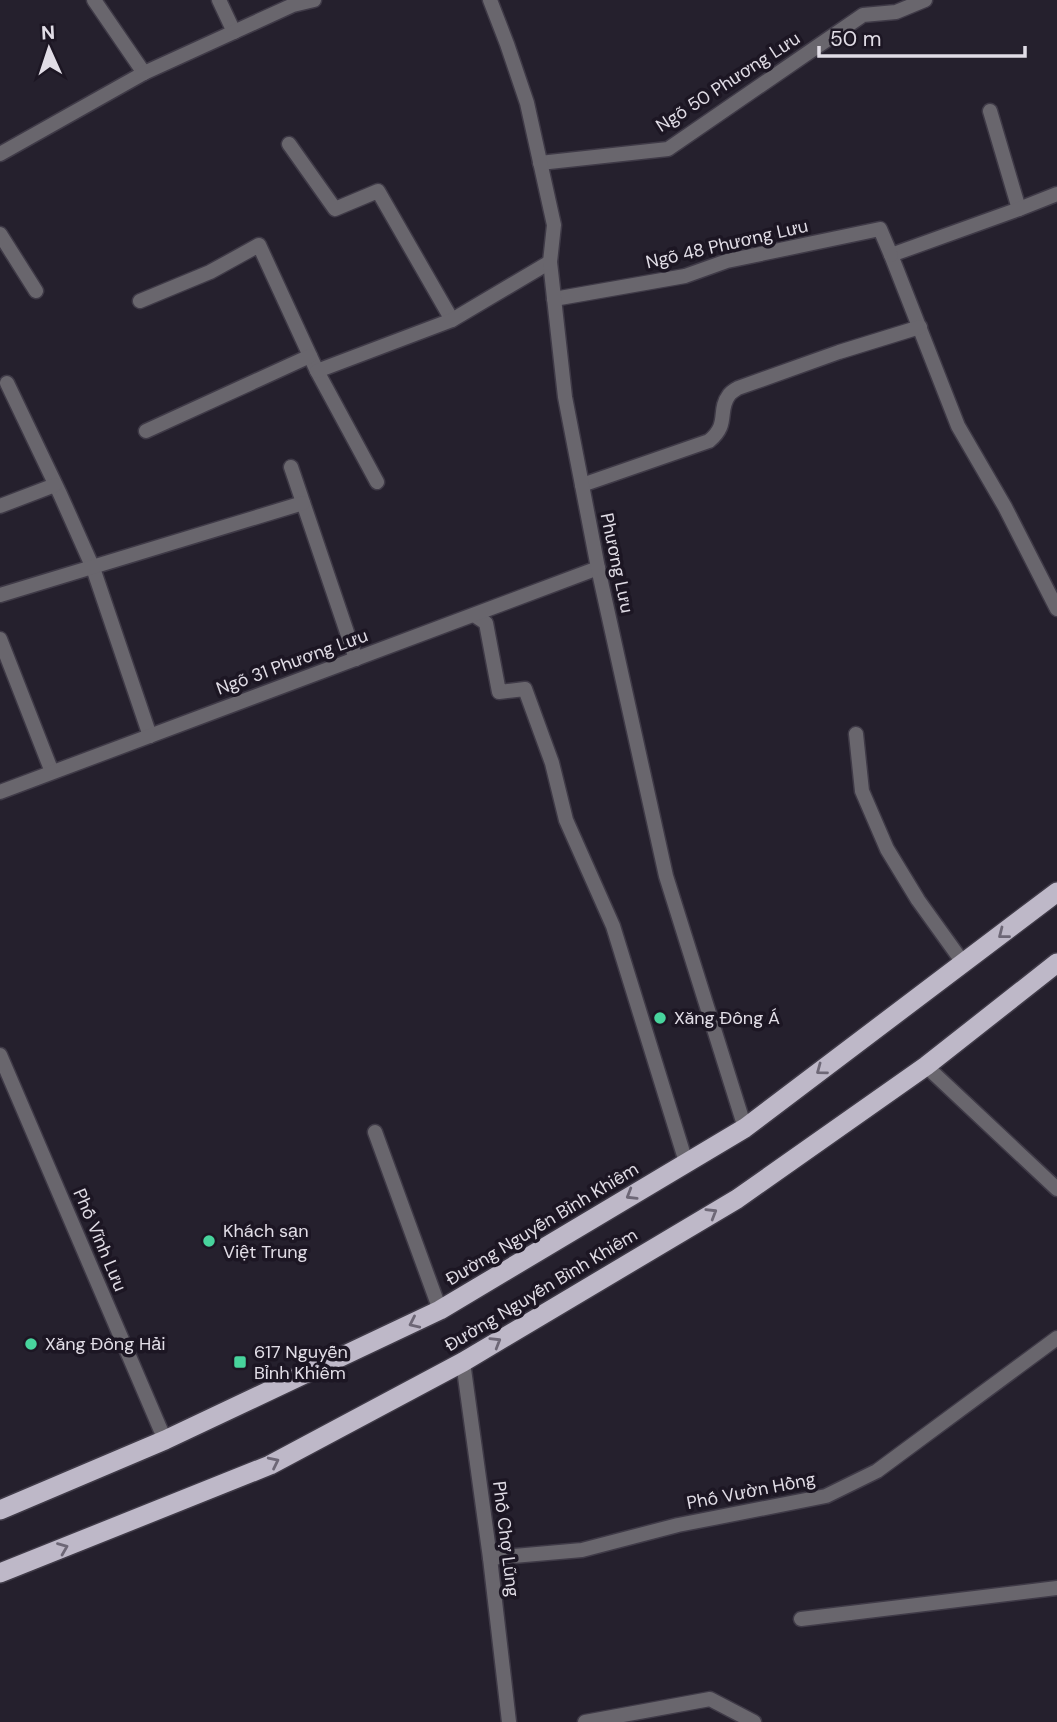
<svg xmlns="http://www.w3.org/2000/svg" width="1057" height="1722" font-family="'DM Sans',sans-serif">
<rect width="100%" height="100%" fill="#25202d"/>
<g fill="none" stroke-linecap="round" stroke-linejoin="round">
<defs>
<g id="service">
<path d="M94,0L144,73"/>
<path d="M219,0L234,32"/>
<path d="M990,111L1019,209"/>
<path d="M289,144L335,209L378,191L452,320"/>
<path d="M540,163L668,149L863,15L896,12L925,0"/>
<path d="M1057,194L1019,209L891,255L958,426L1005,507L1057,609"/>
<path d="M0,234L36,291"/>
<path d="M554,299L685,276L727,261L880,229L891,255"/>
<path d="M140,301L210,272L259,245L317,371L377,482"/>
<path d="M317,371L452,320L550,262"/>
<path d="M7,383L60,494L93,568L150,736"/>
<path d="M146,431L310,356"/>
<path d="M291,467L356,659"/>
<path d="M582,485L709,441C730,424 717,411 729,395C731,392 735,390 738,388L839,352L920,327"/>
<path d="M0,506L55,485"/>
<path d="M0,595L303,503"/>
<path d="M474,615L486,623L499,692L525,689L552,763L566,820L613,926L686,1162"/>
<path d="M0,639L52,772"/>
<path d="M856,734L862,791L887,849L918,900L964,964"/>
<path d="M0,792L598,568"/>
<path d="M375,1132L440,1310"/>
<path d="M801,1619L1057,1588"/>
</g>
<g id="minor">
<path d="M0,154L144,73L293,5L314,0"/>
<path d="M0,1055L165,1440"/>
<path d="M926,1066L1057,1189"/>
<path d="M490,1558L582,1550L678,1525L826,1496L877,1471L1057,1338"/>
<path d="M585,1722L710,1699L754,1722"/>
</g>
<g id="tertiary">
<path d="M490,0L507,44L527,103L554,225L550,262L565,397L598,568L666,876L745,1128"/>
<path d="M463,1362L490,1558L509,1722"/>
</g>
<g id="trunk">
<path d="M0,1510L165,1440L440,1310L745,1128L1057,892"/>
<path d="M0,1573L270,1465L463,1362L737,1199L926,1066L1057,963"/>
</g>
</defs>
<use href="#service" stroke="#3f3a47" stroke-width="17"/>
<use href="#minor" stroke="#3f3a47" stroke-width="17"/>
<use href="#tertiary" stroke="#3f3a47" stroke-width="17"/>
<use href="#trunk" stroke="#3f3a47" stroke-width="22"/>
<use href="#service" stroke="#69666d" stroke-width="14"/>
<use href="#minor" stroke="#69666d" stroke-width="14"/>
<use href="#tertiary" stroke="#69666d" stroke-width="14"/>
<use href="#trunk" stroke="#beb8c8" stroke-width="19"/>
</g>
<defs><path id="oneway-chevron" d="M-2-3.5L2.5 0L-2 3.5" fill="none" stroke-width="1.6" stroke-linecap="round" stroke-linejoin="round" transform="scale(1.75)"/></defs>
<g stroke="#6d6776">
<use href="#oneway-chevron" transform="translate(1003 934) rotate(142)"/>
<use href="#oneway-chevron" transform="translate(821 1070) rotate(143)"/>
<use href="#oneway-chevron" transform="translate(631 1195) rotate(149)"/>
<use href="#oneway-chevron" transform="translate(712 1213) rotate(-31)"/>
<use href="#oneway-chevron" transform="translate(414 1323) rotate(155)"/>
<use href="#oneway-chevron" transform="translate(496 1342) rotate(-31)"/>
<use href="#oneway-chevron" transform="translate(274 1462) rotate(-26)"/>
<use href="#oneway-chevron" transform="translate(63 1548) rotate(-22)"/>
</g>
<g fill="#48d49d" stroke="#1c1623" stroke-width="2.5">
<circle cx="660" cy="1018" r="7"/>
<circle cx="209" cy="1241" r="7"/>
<circle cx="31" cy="1344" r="7"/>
<rect x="233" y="1355" width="14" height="14" rx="3.5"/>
</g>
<g text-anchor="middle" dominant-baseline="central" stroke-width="7" stroke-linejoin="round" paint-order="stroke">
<g font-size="18" fill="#e1dde6" stroke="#1c1623">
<text transform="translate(728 82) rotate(-33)">Ngõ 50 Phương Lưu</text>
<text transform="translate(727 244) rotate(-13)">Ngõ 48 Phương Lưu</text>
<text transform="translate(617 563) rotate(78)">Phương Lưu</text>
<text transform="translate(292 662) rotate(-20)">Ngõ 31 Phương Lưu</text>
<text transform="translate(542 1224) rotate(-31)">Đường Nguyễn Bỉnh Khiêm</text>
<text transform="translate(100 1240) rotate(67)">Phố Vĩnh Lưu</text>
<text transform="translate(541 1290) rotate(-31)">Đường Nguyễn Bình Khiêm</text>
<text transform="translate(751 1491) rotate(-11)">Phố Vườn Hồng</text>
<text transform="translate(506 1539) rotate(83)">Phố Chợ Lũng</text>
</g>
<g font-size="18" fill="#e1dde6" stroke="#1c1623" text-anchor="start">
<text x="674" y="1018">Xăng Đông Á</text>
<text x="223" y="1231">Khách sạn<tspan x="223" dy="21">Việt Trung</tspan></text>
<text x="45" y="1344">Xăng Đông Hải</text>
<text x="254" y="1352">617 Nguyễn<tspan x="254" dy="21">Bỉnh Khiêm</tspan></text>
</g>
</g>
<g transform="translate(49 49) rotate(357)" stroke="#1c1623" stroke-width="5" paint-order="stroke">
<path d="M0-5L12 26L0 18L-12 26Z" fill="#e1dde6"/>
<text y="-10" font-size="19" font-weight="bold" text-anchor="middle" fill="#e1dde6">N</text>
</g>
<path d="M819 46v10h206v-10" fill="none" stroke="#e1dde6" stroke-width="3.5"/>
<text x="830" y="46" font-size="21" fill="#e1dde6" stroke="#1c1623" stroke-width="5" paint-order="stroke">50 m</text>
</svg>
